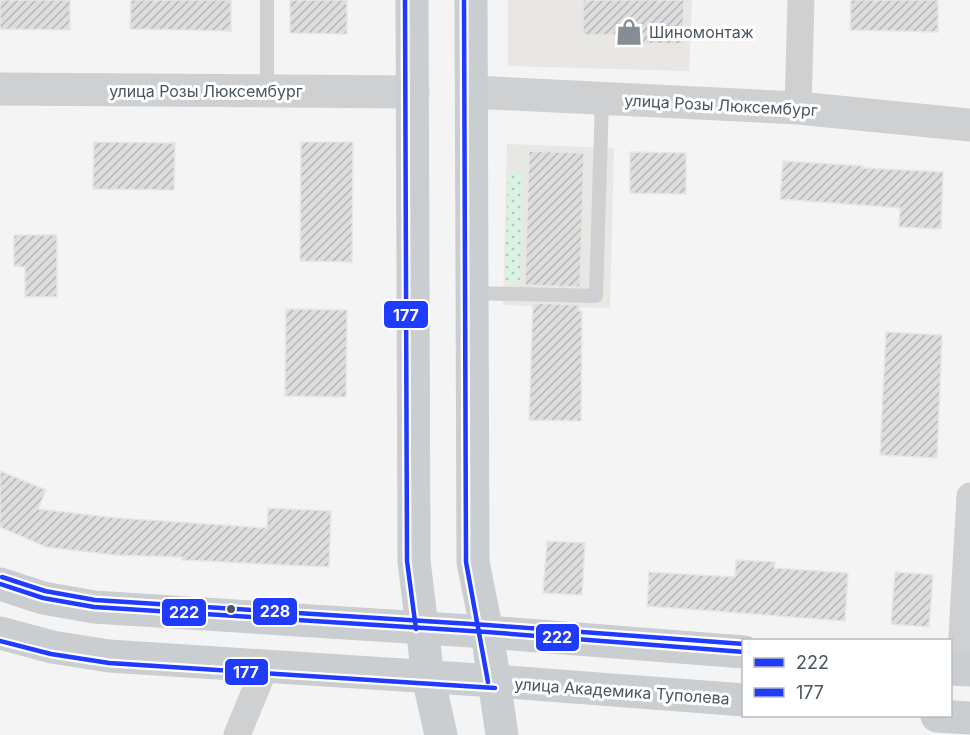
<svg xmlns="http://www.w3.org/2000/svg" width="970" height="735" font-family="Inter,sans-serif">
<defs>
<pattern id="grass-dots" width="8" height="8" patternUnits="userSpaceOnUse" patternTransform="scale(1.5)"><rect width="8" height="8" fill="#d9f2e3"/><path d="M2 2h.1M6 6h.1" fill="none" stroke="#b2c7bb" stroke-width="1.8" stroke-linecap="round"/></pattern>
<pattern id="building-hatch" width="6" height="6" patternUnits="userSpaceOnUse" patternTransform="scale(1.5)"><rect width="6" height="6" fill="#ddddde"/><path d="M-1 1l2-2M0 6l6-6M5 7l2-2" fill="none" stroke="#b5b6b7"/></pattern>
</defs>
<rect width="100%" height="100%" fill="#f4f4f4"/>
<g fill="#e8e7e3">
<path d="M508,0H692L689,71L508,66Z"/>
<path d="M507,144L614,148L610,308L503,305Z"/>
</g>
<path fill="url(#grass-dots)" d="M508,172H523L520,284H505Z"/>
<g fill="url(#building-hatch)" stroke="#e5e6e7" stroke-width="1.5">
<path d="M0,0H70V30L0,29Z"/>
<path d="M131,0H231V31L130,29Z"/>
<path d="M290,0H347V34L290,33Z"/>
<path d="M583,0H684L683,44L617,43V35H583Z"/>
<path d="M851,0H938V32L850,30Z"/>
<path d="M94,142L175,143L174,190L93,189Z"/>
<path d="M301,142H353L352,262L300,261Z"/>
<path d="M529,151L584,153L580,287L525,285Z"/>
<path d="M630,152L686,153V194L630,193Z"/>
<path d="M783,161L863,166V168L943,172L941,229L899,227L900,208L780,199Z"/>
<path d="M14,235H57V297H25V267L14,266Z"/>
<path d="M533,303L579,305V311H582L581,421L529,420Z"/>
<path d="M286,309L347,310L346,397L285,396Z"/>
<path d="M886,332L942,335L937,458L880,455Z"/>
<path d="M0,471L46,490L38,509L117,518L267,528L268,508L331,511L329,567L182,560V557L115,555L46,547L0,527Z"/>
<path d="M547,541L585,543L582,595L543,593Z"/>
<path d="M736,560L775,562L774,568L848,573L845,621L647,606L649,572L735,577Z"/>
<path d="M895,572L933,575L929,627L891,624Z"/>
</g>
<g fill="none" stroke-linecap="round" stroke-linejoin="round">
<g stroke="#ced0d2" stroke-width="14">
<path d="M267,0V91"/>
<path d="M472,293L596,296L602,98"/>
</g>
<g stroke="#ced0d2" stroke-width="27">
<path d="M798,108L801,0"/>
<path d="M960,670L970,496"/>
<path d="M237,735L265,667"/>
</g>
<g stroke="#ced0d2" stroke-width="33">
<path d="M0,89L413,92"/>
<path d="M472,92L798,108L970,125"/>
</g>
<g stroke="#caced1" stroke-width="33">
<path d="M412,0L414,561L428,677L441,735"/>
<path d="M471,0L473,562L487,632L502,735"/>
<path d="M0,584L43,598L94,607L487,632L744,652"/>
<path d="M0,633L52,647L109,656L495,681L744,700"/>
<path d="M950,669L970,670"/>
<path d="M937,716L970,718"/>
</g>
<defs>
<path id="bus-1" d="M0,584L43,598L94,607L487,632L744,652"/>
<g id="bus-2">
<path d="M405,0L407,561L416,629"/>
<path d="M464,0L466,562L488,682"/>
<path d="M0,641L51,654L109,663L495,688"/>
</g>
<path id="bus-3" d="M2,577L45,591L95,600L487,625L744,644"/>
</defs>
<use href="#bus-1" stroke="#fff" stroke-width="9"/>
<use href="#bus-2" stroke="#fff" stroke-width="9"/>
<use href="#bus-3" stroke="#fff" stroke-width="9"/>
<use href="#bus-1" stroke="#1f3bff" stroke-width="4.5"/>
<use href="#bus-2" stroke="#1f3bff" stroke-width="4.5"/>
<use href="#bus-3" stroke="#1f3bff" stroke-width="4.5"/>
</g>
<defs>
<symbol id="shop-bare" viewBox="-9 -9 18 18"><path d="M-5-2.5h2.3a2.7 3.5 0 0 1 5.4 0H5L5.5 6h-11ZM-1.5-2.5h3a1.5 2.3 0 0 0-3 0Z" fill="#868d94" stroke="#fff" stroke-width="2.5" paint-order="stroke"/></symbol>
</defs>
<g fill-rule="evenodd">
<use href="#shop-bare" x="610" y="13" width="38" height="38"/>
</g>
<circle fill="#4a5661" stroke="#fff" stroke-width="2" cx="231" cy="609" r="5"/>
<g text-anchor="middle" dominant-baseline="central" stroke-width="6" stroke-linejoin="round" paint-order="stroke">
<g font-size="16" fill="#4a5661" stroke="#fff" text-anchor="start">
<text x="649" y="32">Шиномонтаж</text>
</g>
<g font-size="16" fill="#4a5661" stroke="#fff">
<text x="206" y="91">улица Розы Люксембург</text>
<text transform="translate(721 105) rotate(3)">улица Розы Люксембург</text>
<text transform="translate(622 691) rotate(4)">улица Академика Туполева</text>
</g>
</g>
<g stroke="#fff" stroke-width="2">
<rect x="383" y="300" width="46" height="29" rx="6" fill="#1f3bff"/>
<rect x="252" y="597" width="46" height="29" rx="6" fill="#1f3bff"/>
<rect x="161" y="598" width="46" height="29" rx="6" fill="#1f3bff"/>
<rect x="535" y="623" width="45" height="29" rx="6" fill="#1f3bff"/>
<rect x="224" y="658" width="45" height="28" rx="6" fill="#1f3bff"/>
</g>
<g font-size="16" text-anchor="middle" font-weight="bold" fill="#fff">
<text x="406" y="321">177</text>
<text x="275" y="617">228</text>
<text x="184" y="618">222</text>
<text x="557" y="643">222</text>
<text x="246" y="678">177</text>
</g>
<rect x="742" y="639" width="210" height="78" fill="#ffffff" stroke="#b7bbc0" stroke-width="1.5"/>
<rect x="754" y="658" width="30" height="9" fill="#1f3bff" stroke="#b7bbc0" stroke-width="1.5"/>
<text x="796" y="669" font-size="18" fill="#4a5661">222</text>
<rect x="754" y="688" width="30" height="9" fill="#1f3bff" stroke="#b7bbc0" stroke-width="1.5"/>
<text x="796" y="699" font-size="18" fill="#4a5661">177</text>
</svg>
